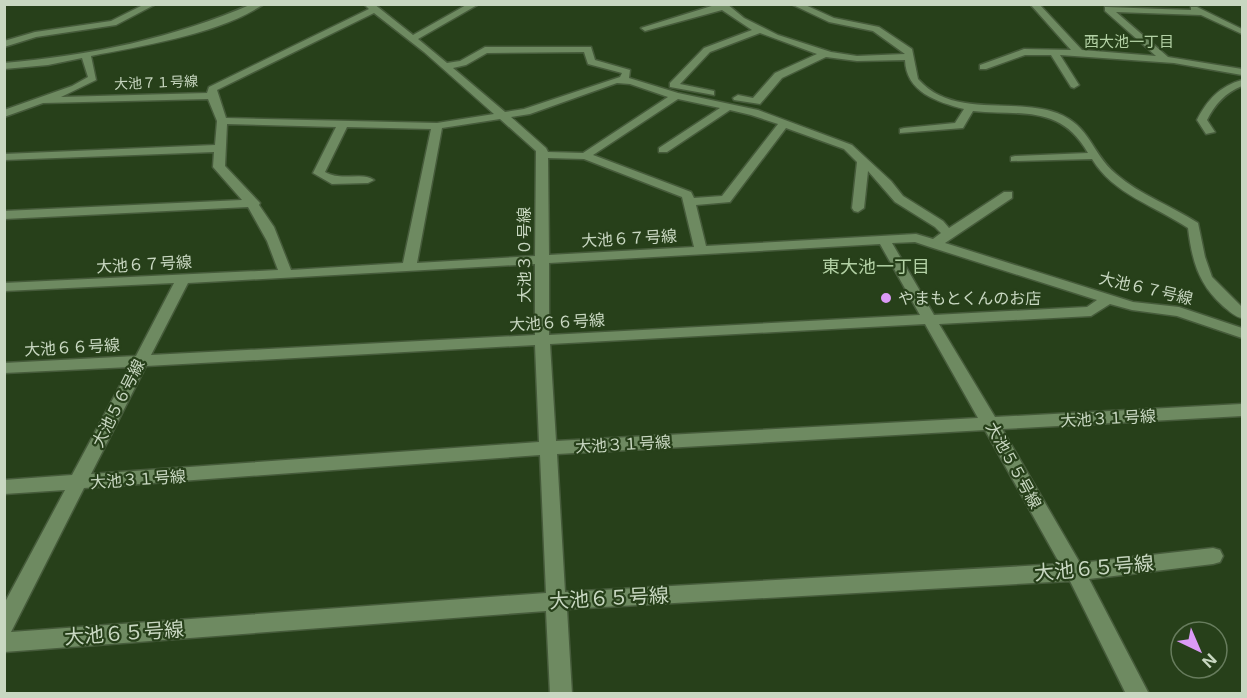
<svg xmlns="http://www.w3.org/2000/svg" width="1247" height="698" font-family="Inter,'Noto Sans JP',sans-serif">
<rect width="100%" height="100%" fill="#27401a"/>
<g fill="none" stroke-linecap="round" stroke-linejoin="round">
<defs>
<g id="minor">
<path d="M145,4H156L116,25L36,37L4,47V41L35,32L111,21Z"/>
<path d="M252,4H264C217,35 145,45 91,56L96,80L61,97L207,93L209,87L369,9L364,4H374L413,35L468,4H479L418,39L447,63L460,61L485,47H591L595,60L630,70L629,78L678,93L758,110L852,145L891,181L903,196L943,221L949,228L1004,192H1012V198L945,243L1133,302L1179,307L1242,328V338L1177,316L1132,310L1110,304L1091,316L939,324L995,417L1242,404V416L1002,429L1080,563L1213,548L1220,550L1223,556L1220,562L1213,564L1089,579L1149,694H1126L1070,581L567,609L572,694H550L546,611L4,652V604L65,490L4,494V480L72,475L130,367L4,373V363L136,356L174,283L4,291V283L278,270L267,241L248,207L4,219V211L242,200L213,167L214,152L4,160V154L215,145L217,121L208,99L43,103L4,117V110L72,86L88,77L82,58L48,65L4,69V63C89,56 174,38 252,4ZM374,13L424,52L494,114L437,123L226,118L217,90ZM584,52L588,64L622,73L620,77L524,109L505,112L453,68L466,65L487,53ZM617,83L630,84L668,97L583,153L548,152L546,148L511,117L530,114ZM678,99L720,108L659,148V152H667L730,110L751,115L778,124L722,196L694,198L691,192L593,155ZM500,119L536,151L535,256L417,263L442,128ZM227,124L336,127L313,173L332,184L368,183L374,180C362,171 342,182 325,172L347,127L431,129L403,263L291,270L274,227L259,205L260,203L225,166ZM786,128L844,149L857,162L852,208L854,211L858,212L864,208L868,171L895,202L935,227L941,233L933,239L916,234L706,246L696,205L730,202ZM548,158L584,159L682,197L694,247L549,255ZM915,242L930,247L1097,300L1087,307L934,315L892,243ZM880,244L920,315L549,335V263ZM535,264V335L151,355L188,283ZM925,324L978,418L556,441L550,344ZM535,345L539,442L91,474L146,366ZM985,430L1060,564L565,592L557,454ZM540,455L546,593L11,632L84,488Z"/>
<path d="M718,4H727L744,18L778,35L831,52L857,56L905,54L873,31L829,22L791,4H803L834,18L879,27L912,49L918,79C953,119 1012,97 1057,113C1091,126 1091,153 1116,174C1140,195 1172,206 1198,223L1205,257L1212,277L1242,307V318C1235,317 1229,311 1223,306C1198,284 1192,260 1188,228C1155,206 1113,194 1092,159L1011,161V157L1015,156L1088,153C1060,104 1021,116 973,111L963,128L900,133V129L904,128L955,123L964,109C937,102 906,92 905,60L857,61L826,57L782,78L760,104L734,100L733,98L738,95L753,98L775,73L817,54L760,33L710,52L680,84L714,91V95L670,87V83L704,48L752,30L722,10L645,31L641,28Z"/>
<path d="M1030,4H1039L1082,50L1156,56L1105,11V7L1191,10V7H1197L1242,29V34L1201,15L1116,12L1168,57L1242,69V75L1174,63L1060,55L1079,85L1074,88L1071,87L1051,55H1025L986,69H980V65L1024,49L1071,50Z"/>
<path d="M1242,80V86C1225,93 1215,104 1207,120L1215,132L1206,134L1197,120C1207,100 1220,86 1242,80Z"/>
</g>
</defs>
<use href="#minor" stroke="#465b3b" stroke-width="3"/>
<use href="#minor" fill="#6e8a61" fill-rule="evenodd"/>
</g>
<circle fill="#db9af6" stroke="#27401a" stroke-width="2" cx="886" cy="298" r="6"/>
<g text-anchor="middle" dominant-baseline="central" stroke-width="4.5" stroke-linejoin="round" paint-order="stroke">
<g font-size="14" fill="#c8d7c1" stroke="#27401a">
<text transform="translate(156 82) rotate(-2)">大池７１号線</text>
</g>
<g font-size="15" fill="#b3d1a5" stroke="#27401a">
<text x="1129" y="41">西大池一丁目</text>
</g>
<g font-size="16" fill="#c8d7c1" stroke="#27401a">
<text transform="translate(629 238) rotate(-3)">大池６７号線</text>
<text transform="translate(524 255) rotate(-90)">大池３０号線</text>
<text transform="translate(144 264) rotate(-3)">大池６７号線</text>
<text transform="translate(1146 288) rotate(13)">大池６７号線</text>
<text transform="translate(557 322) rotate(-3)">大池６６号線</text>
<text transform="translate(72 347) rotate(-3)">大池６６号線</text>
<text transform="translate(118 403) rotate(-63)">大池５６号線</text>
<text transform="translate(1108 418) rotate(-3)">大池３１号線</text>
<text transform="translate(623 444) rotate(-3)">大池３１号線</text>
<text transform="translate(1014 465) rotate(61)">大池５５号線</text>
<text transform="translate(138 479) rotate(-4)">大池３１号線</text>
</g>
<g font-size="16" fill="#c8d7c1" stroke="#27401a" text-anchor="start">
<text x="898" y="298">やまもとくんのお店</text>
</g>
<g font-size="18" fill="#b3d1a5" stroke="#27401a">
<text x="876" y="266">東大池一丁目</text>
</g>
<g font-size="20" fill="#c8d7c1" stroke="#27401a">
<text transform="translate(1094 568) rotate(-5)">大池６５号線</text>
<text transform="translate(609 598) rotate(-3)">大池６５号線</text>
<text transform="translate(124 633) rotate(-4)">大池６５号線</text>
</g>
</g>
<rect width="1247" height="698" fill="none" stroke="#c8d7c1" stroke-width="12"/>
<g transform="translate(1199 650) rotate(136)"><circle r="28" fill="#27401a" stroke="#677c5d" stroke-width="1.5"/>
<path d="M0-4.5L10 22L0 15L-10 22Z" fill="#db9af6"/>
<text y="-9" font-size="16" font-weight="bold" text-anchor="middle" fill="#c8d7c1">N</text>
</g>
</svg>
